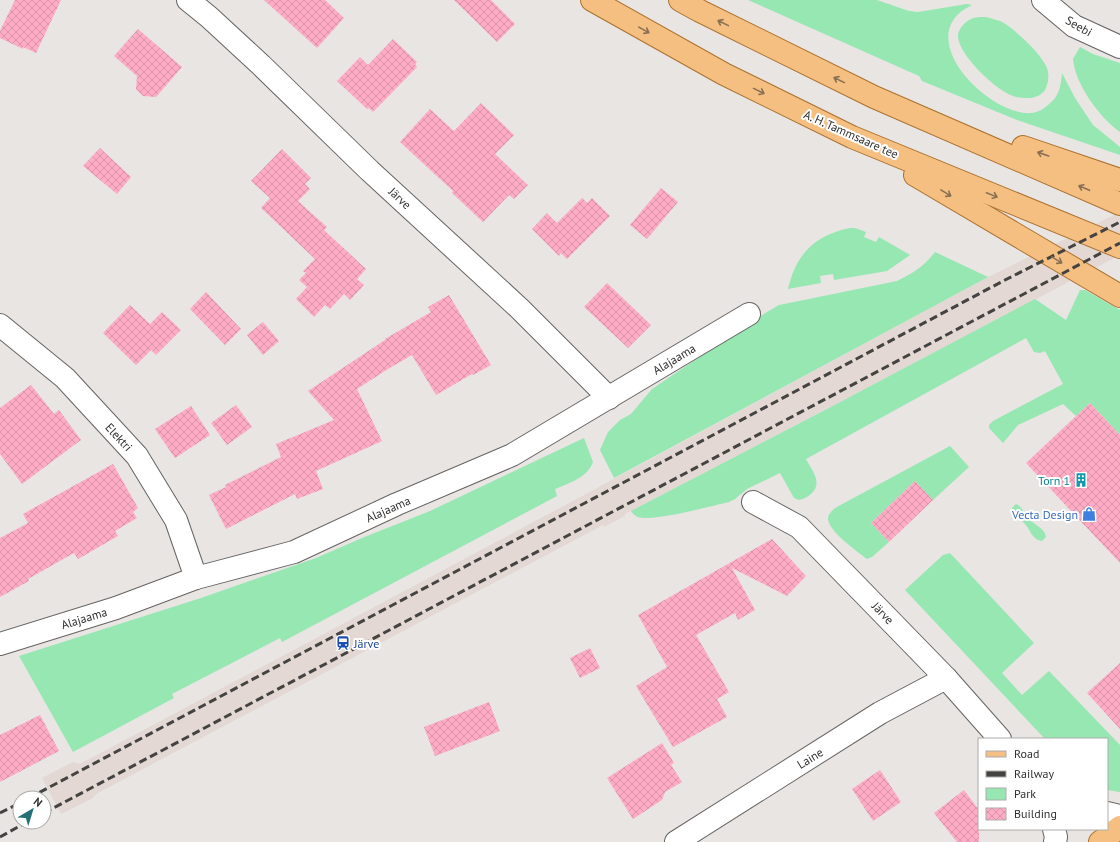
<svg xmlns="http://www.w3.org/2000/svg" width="1120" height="842" font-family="'PT Sans',sans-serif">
<defs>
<pattern id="building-cross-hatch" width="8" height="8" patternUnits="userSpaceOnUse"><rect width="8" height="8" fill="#feacc5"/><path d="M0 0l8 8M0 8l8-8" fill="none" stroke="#da94aa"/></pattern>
</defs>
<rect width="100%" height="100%" fill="#e8e5e3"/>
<path fill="#e3d8d3" d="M1120,212V255L827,409L631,511L625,514V516L604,527L603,525L96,794L93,798L61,814L42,778L73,762L80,764L586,494L988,277Z"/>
<g fill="#96e7b2">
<path d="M748,0H877L909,11L918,12L967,4L972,5C908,35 989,117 1032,113C1038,112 1044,109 1048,105C1059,97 1061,86 1062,73L1075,98L1093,125L1120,147V155L1017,120L922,81L919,76Z"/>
<path d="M986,17C992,19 999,20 1004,23C1015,30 1039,52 1045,64C1050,72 1049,82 1045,90C1039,99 1026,99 1017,97C999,94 957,54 958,35C959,28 965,22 971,19C975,17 982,17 986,17Z"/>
<path d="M1080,47L1093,54L1120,63V132C1100,118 1075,84 1073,59Z"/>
<path d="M850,228H855L866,232L864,237L876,242L879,237L910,255L887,271L834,280L833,274L820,276L821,283L788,289C796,254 815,235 850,228Z"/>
<path d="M935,252L988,277L614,478L600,450L608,432L620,420L631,414L652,389L762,315L779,305L794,302L897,281C915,272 923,267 935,252Z"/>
<path d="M1080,290H1085L1120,310V435L1090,403L1076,416L1063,404L1018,425L1003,443L989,428V425L993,421L1063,384L1045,351L1040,353L1034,352L1026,338L806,459C811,469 823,482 812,493C809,496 804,499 799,500L794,498L780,473L747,489L735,499L729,502C711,506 653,522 638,517C635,516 633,514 631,511L827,409L1035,299L1066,320Z"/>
<path d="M584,438L593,462C587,478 569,483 555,489L557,496L282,642L280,638L172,694L174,698L73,752L19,656L201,598L316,558L362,538L430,511Z"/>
<path d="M950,446L969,467L933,500L915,481L871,523L889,542L872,557L867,559C857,551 829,532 828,519C828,514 832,511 835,508Z"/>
<path d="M1016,504C1023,507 1023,513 1028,518C1034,525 1044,527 1046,537L1042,541C1031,539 1031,530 1024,523C1021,519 1017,518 1013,515L1012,508Z"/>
<path d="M950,553L1034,643L1002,673L1022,695L1049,671L1120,745V792L1107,790V739H1045L905,590L943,555Z"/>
</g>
<g fill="url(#building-cross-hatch)">
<path d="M15,0H61L36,53L23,47V49L0,38V31Z"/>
<path d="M264,0H325L344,18L317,48Z"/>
<path d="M454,0H491L515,24L497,42Z"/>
<path d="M138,29L182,67L156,97L143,96L136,89L137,76L114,56Z"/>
<path d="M393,39L417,62L415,64L417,67L373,112L369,108L367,109L337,81L360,57L368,65Z"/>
<path d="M481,103L514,135L495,154L528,185L514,199L509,195L483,222L452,193L453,191L400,142L430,109L454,131Z"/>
<path d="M100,148L131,177L117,194L83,166Z"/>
<path d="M282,149L311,178L305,184L310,189L298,201L327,227L324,230L366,269L357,279L364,285L350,300L344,294L330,309L325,305L314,317L296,299L307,287L299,280L306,273L303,271L315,259L261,208L270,198L251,181Z"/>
<path d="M661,188L678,202L647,239L630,225Z"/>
<path d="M582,198L587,203L592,198L610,216L567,259L561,253L559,256L532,229L547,213L557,223Z"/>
<path d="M607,283L651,325L628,348L584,307Z"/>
<path d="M206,292L241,329L225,345L190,309Z"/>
<path d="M449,295L491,365L473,375L472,374L436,395L412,355L388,369L357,389L382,441L316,471L323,489L297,499L295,494L226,529L209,495L226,487L225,485L281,457L276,444L334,420L308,391L385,340V339L431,312L428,307Z"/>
<path d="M130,305L150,324L162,312L181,330L156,355L151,350L136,365L103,333Z"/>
<path d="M263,322L279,341L263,355L247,335Z"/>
<path d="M31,385L54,414L59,410L81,440L22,484L0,454V408Z"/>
<path d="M1090,403L1120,435V563L1026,463Z"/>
<path d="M236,405L252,427L227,445L211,423Z"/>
<path d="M191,406L210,435L175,458L155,429Z"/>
<path d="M113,464L138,508L133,512L137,518L115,531L118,536L78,559L74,553L28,579L29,581L0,597V538L28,523L23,514Z"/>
<path d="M915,481L933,500L889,542L871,523Z"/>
<path d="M772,539L806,576L787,596L732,568L755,610L738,620L735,613L696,635L729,692L717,699L727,717L673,747L636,686L667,667L638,615Z"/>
<path d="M590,648L600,668L580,678L570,658Z"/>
<path d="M1120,663V729L1087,693Z"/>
<path d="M489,702L500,731L435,756L424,727Z"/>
<path d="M40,715L59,751L0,782V735Z"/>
<path d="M662,743L674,763L671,765L682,782L665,792L662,800L633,819L607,778Z"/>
<path d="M880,770L901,802L873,821L852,789Z"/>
<path d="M964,790L979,810V842H957L934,813Z"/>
</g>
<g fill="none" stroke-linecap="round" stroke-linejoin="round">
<defs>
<g id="minor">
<path d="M188,0L209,17L261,65L370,171L519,308L609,398"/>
<path d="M1043,0L1074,26L1120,47"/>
<path d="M0,325L65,378L137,456L176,520L196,578"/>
<path d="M753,502L799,527L946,678L1000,739"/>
<path d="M0,644L116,608L196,578L294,552L397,504L512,455L749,314"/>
<path d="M1107,813L1120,816"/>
<path d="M1054,829L1056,837L1055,842"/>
<path d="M676,842L880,713L946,678"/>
</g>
<g id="primary">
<path d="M592,0L724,74L852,137L1120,247"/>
<path d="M680,0L700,11L874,97L1120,204"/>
<path d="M1023,147L1120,180"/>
<path d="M915,175L1120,296"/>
<path d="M1100,842L1120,827"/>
</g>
</defs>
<use href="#minor" stroke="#666362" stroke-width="24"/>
<use href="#primary" stroke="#ac712e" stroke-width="24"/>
<use href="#minor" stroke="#fff" stroke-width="22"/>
<use href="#primary" stroke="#f5bf82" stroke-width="22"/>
<g stroke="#444342" stroke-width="3" stroke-dasharray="8 4" stroke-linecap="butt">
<path d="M29,798L1005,280L1120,222"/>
<path d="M0,813L20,803"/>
<path d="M44,813L1120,243"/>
<path d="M0,837L27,822"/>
</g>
</g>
<defs><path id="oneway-shaft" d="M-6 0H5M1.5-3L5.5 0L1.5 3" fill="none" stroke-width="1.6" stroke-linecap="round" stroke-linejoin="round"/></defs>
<g stroke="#897054">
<use href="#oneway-shaft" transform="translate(723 23) rotate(-154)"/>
<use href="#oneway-shaft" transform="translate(644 30) rotate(29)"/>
<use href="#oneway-shaft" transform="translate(839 80) rotate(-154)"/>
<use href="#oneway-shaft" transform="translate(759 91) rotate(26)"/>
<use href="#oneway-shaft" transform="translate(1043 154) rotate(-161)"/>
<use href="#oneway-shaft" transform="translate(1084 188) rotate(-157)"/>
<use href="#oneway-shaft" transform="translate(946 193) rotate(31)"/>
<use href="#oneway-shaft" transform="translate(992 195) rotate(22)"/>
<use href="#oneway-shaft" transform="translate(1057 260) rotate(31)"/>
</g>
<defs>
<symbol id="building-bare" viewBox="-9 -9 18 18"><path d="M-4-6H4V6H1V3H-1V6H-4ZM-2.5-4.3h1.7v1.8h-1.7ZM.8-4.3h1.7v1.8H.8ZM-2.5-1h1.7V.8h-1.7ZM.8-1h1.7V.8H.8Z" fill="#0f9aa8" stroke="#fff" stroke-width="2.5" paint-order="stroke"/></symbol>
<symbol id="shop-bare" viewBox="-9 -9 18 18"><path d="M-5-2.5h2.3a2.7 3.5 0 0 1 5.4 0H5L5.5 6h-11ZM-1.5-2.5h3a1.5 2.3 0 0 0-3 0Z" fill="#3f7fe0" stroke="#fff" stroke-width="2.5" paint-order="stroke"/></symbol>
<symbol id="station-bare" viewBox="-9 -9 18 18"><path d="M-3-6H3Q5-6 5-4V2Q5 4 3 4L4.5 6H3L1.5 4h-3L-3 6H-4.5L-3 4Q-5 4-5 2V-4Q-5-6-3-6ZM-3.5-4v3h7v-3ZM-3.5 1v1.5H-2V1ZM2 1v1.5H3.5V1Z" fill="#1a4fb4" stroke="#fff" stroke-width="2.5" paint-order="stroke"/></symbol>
</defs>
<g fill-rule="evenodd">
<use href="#building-bare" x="1071" y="470" width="20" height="20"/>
<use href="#shop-bare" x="1079" y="504" width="20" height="20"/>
<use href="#station-bare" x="333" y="633" width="20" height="20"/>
</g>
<g text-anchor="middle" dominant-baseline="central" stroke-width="4" stroke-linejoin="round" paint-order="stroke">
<g font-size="12" fill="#302f2e" stroke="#fff">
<text transform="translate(1079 26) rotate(30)">Seebi</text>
<text transform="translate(851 134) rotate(24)">A. H. Tammsaare tee</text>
<text transform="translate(400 198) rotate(43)">Järve</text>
<text transform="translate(674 359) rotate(-31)">Alajaama</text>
<text transform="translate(119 437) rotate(47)">Elektri</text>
<text transform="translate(388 509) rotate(-24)">Alajaama</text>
<text transform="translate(883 613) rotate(46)">Järve</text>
<text transform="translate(84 618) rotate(-17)">Alajaama</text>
<text transform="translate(810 758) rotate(-32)">Laine</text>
</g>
<g font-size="12" fill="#0d838f" stroke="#fff" text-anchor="end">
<text x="1070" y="480">Torn 1</text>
</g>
<g font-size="12" fill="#366cbe" stroke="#fff" text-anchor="end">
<text x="1078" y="514">Vecta Design</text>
</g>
<g font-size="12" fill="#164399" stroke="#fff" text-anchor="start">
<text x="354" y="643">Järve</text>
</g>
</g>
<rect x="978" y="738" width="130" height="92" fill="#ffffff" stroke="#acacab"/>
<rect x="986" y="751" width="20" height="6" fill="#f5bf82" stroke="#acacab"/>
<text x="1014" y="758" font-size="12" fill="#302f2e">Road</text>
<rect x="986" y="771" width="20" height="6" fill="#444342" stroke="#acacab"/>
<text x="1014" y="778" font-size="12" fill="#302f2e">Railway</text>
<rect x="986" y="788" width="20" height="12" fill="#96e7b2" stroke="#acacab"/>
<text x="1014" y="798" font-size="12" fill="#302f2e">Park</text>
<rect x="986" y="808" width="20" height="12" fill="url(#building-cross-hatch)" stroke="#acacab"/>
<text x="1014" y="818" font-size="12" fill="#302f2e">Building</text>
<g transform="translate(32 810) rotate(38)"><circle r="19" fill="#ffffff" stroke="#acacab"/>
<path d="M0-3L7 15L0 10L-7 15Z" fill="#256f76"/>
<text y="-6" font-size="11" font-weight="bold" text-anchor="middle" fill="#302f2e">N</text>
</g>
</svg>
